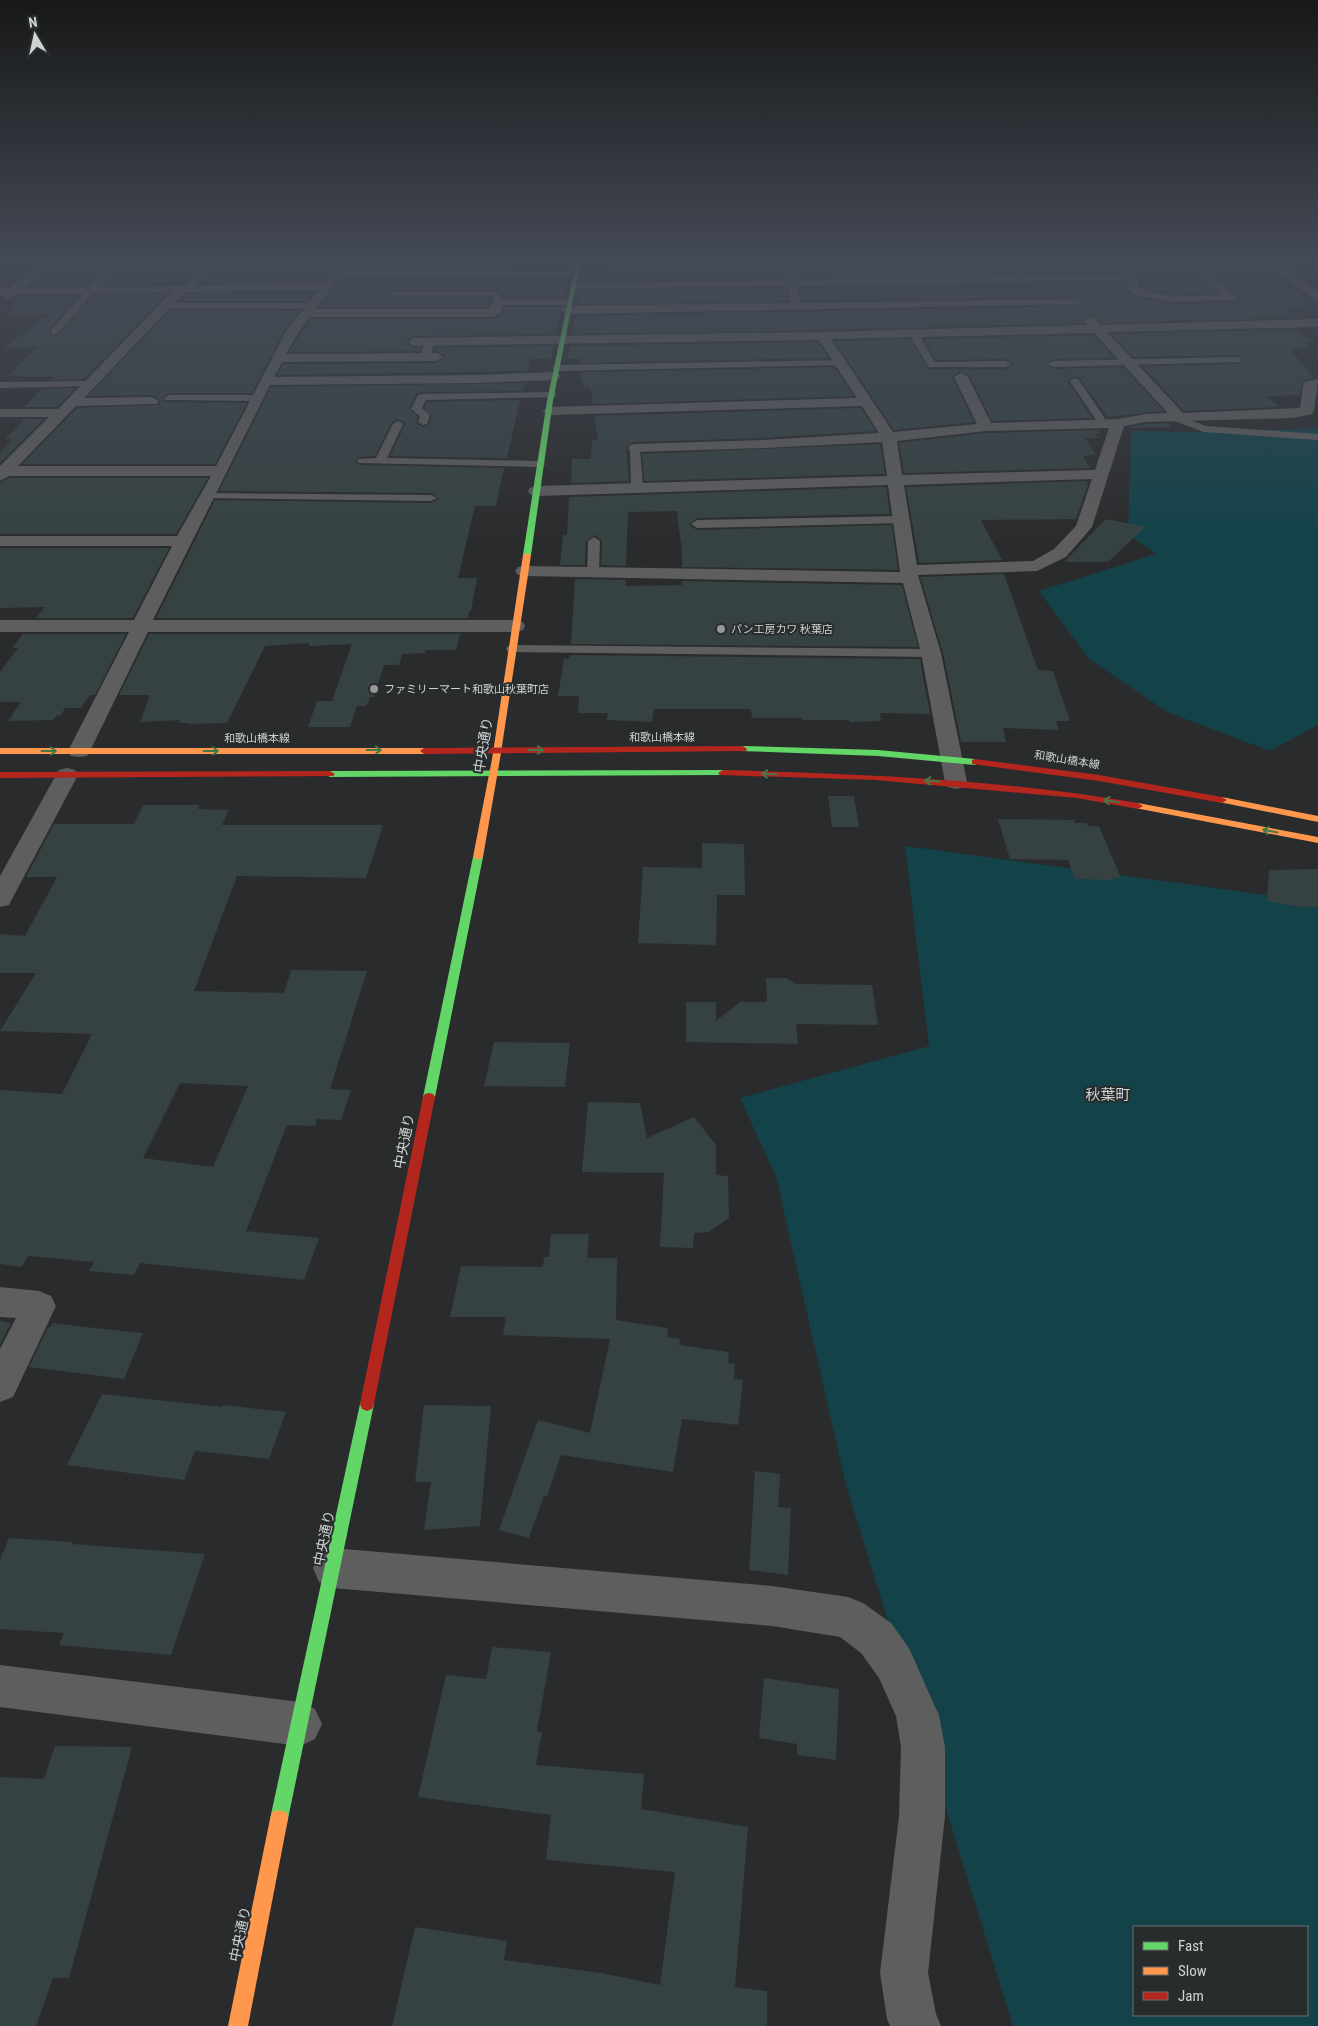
<svg xmlns="http://www.w3.org/2000/svg" width="1318" height="2026" font-family="'Roboto Condensed','Noto Sans JP',sans-serif">
<rect width="100%" height="100%" fill="#2a2b2c"/>
<g fill="#134249" fill-rule="evenodd">
<path d="M1318,428V725L1270,751L1167,712L1088,658L1039,591L1156,554L1128,534L1131,431L1209,432Z"/>
<path d="M905,846L1318,902V2026H1013L846,1485L776,1177L740,1098L929,1046ZM1134,1927H1307V2015H1134Z"/>
</g>
<g fill="#364242" fill-rule="evenodd">
<path d="M64,259H112L88,285L30,286L60,260Z"/>
<path d="M128,259H182L179,264L185,268L195,259H333L331,272L324,281L199,283L208,274L248,275L254,272L248,267L202,266L185,284L105,285Z"/>
<path d="M347,259H489L488,261L499,262L496,269L346,268Z"/>
<path d="M625,259L780,260L783,278L582,281L583,277L614,276L613,260Z"/>
<path d="M794,259H1091L1097,263H1124L1125,272L798,277Z"/>
<path d="M1138,266L1183,267L1216,293L1179,294L1149,289L1141,286Z"/>
<path d="M1202,267H1260L1302,296H1295L1313,309H1287L1296,316L1280,318L1101,323L1095,317L1090,315L1083,319V323L823,330L572,334L575,316L1079,306L1083,302L1075,297L802,301L800,288L1125,282L1128,293L1140,298L1169,304L1236,302L1239,299L1237,295Z"/>
<path d="M342,278L568,279L564,297H503L499,290H391L389,292L391,298H491L492,300L488,307H319Z"/>
<path d="M786,288L789,301L577,304L580,291Z"/>
<path d="M315,292L308,301H179L186,294Z"/>
<path d="M167,294L84,379L51,380L54,377L7,376L37,347L3,348L51,314L4,315L17,301H12L15,297L79,296L50,329V335L57,336L94,295Z"/>
<path d="M504,307H561L558,309L560,313L556,334L414,336L407,340V344L413,348H421L420,351L289,352L311,319H494L501,315Z"/>
<path d="M171,310L300,311L285,329L252,393H169L162,397L165,402L247,403L215,464H22L77,408L159,405L161,401L152,395L88,396Z"/>
<path d="M1295,329L1310,341H1302L1310,348L1290,349L1314,378L1303,381L1300,395L1266,396L1279,407L1184,411L1142,366L1240,364L1243,361V358L1237,355L1133,357L1111,334Z"/>
<path d="M1093,335L1114,358L1053,359L1046,365L1053,369L1123,367L1164,411L1107,417L1080,378L1076,376L1069,379L1068,382L1092,418L992,421L970,376L960,371L952,378L974,422L894,430L834,341L910,339L929,369H1006L1013,363L1006,359L936,360L924,339Z"/>
<path d="M818,342L829,358L581,363V359H567L570,346Z"/>
<path d="M554,346L551,359H530L529,371L277,375L283,364L437,363L445,356L438,351H434L435,348Z"/>
<path d="M834,367L854,396L593,404L590,387H583V382H581V372Z"/>
<path d="M526,383L523,391L422,392L416,394L409,408L418,417L416,423L423,427L429,425L432,416L424,408L427,402L520,400L507,458L390,456L405,425L404,422L397,419L391,423L375,456L359,457L355,461L359,465L504,468L496,506H475L458,578H477L471,611H469L468,618H156L215,500L431,503L439,499L431,493L219,491L271,387Z"/>
<path d="M76,388L57,407H24L42,389Z"/>
<path d="M861,408L876,431L764,438L635,442L630,443L626,447L629,481L571,483L572,459H591L592,440H598L594,416Z"/>
<path d="M12,419H44L0,463V453L12,439H5L24,420Z"/>
<path d="M1168,423L1172,427L1125,428L1146,424Z"/>
<path d="M1098,430L1101,434H1095L1098,438H1085L1096,455L1083,456L1090,468L904,473L899,443L986,433Z"/>
<path d="M880,444L885,474L644,481L642,454Z"/>
<path d="M9,478H208L176,534H0V483Z"/>
<path d="M1087,481L1088,484L1076,519L981,520L1002,560L919,563L906,487Z"/>
<path d="M886,487L890,514L697,518L689,525L697,530L892,525L898,570L682,567V554L677,511L628,512L626,566L601,565L602,541L595,535L586,541L585,565H560L563,535H567L569,497Z"/>
<path d="M1106,519L1145,527L1108,562H1064Z"/>
<path d="M0,548H169L133,618H36L45,607L0,608Z"/>
<path d="M1004,574L1038,670L1053,671L1070,721H1056L1059,730L1003,728L1006,742H961L943,653L920,577Z"/>
<path d="M575,579L626,580L625,586L682,585V581L902,585L918,647L571,644Z"/>
<path d="M23,634H126L95,695H90L81,708H65L61,715H57L53,720L8,721L21,702H0V672L18,648H12Z"/>
<path d="M149,634H460L456,650H426L425,653L402,654L399,665H384L374,697H370L366,706H357L350,727H308L317,701H332L352,644L309,646V643L265,646L227,723L189,724V723H179L180,720L140,722L150,695H119Z"/>
<path d="M570,655L920,659L930,714L880,713L881,721L849,722V720H803L802,718H752L751,709H654L652,722L607,720L608,713H578L579,696H558L564,659H569Z"/>
<path d="M828,796H854L859,827H832Z"/>
<path d="M143,805H200L198,809L229,810L222,825H383L366,878L237,876L194,991L284,993L291,970L367,971L330,1089L351,1090L341,1120L317,1119L315,1126L287,1125L246,1231L319,1238L304,1280L140,1263L134,1275L89,1271L94,1262L28,1256L22,1267L0,1264V1090L62,1094L92,1034L0,1031L36,973H0V934L25,936L57,877H26L54,824H134ZM180,1083L248,1086L213,1167L143,1158Z"/>
<path d="M998,819L1074,820L1075,823H1086L1088,826H1099L1121,878H1112L1113,880L1075,879L1068,860L1010,859Z"/>
<path d="M702,843L744,844L745,895H717L716,945L638,943L643,867L702,868Z"/>
<path d="M1318,869V907H1301L1267,901L1269,870Z"/>
<path d="M766,978H786L796,984L872,985L878,1025L796,1024L798,1044L686,1042V1002H716V1021L740,1002H767Z"/>
<path d="M494,1042L570,1043L565,1087L484,1086Z"/>
<path d="M588,1102L640,1103L647,1138L694,1117L716,1145V1175L728,1176L729,1218L709,1232L694,1233L693,1248L660,1247L664,1173L582,1172Z"/>
<path d="M551,1234H589L587,1258H617L616,1320L668,1328L667,1337L680,1339L679,1345L729,1352L728,1363L735,1364L734,1379L743,1380L738,1425L682,1419L673,1472L561,1455L547,1496H544L529,1538L499,1530L538,1420L590,1433L610,1339L503,1335L506,1317H450L461,1266L543,1267L544,1257H549Z"/>
<path d="M0,1321L11,1323L0,1345Z"/>
<path d="M53,1323L94,1328L143,1333L124,1379L29,1367L48,1327L50,1328Z"/>
<path d="M102,1394L222,1407L223,1405L286,1412L269,1459L195,1451L184,1480L67,1465Z"/>
<path d="M424,1405L491,1406L480,1526L424,1530L431,1482H415Z"/>
<path d="M755,1471L780,1474L778,1507L791,1508L788,1575L749,1570Z"/>
<path d="M9,1538L73,1542L72,1544L205,1554L171,1655L59,1645L64,1633L0,1629V1560Z"/>
<path d="M492,1647L551,1652L537,1731L542,1732L536,1765L644,1774L641,1809L748,1827L735,1987L767,1991V2026H392L415,1927L507,1941L504,1960L601,1973L660,1985L675,1872L546,1860L551,1815L418,1797L446,1675L486,1679Z"/>
<path d="M764,1678L839,1689L836,1760L797,1755V1744L759,1738Z"/>
<path d="M55,1746L132,1747L69,1978H53L36,2026H0V1777L44,1779Z"/>
</g>
<g fill="none" stroke-linecap="round" stroke-linejoin="round">
<g fill="#5e5e5e" fill-rule="evenodd">
<path d="M185,259H193L185,266L181,264Z"/>
<path d="M202,268L248,269L252,271L248,273L207,272L191,290H185V286Z"/>
<path d="M88,289L95,291L57,334H51V330Z"/>
<path d="M391,292H499L502,299H568L572,302L568,305H498L495,304L492,296H391Z"/>
<path d="M166,303H312L316,306L312,309L163,308L162,306Z"/>
<path d="M919,331L923,334L922,340L935,362L1006,361L1011,364L1006,367H929L912,340L916,332Z"/>
<path d="M430,339L435,342L430,357L425,360L422,359L420,357L425,342Z"/>
<path d="M1237,357L1242,360L1240,362L1053,367L1048,364L1053,361Z"/>
<path d="M841,360L846,363L844,365L557,371L552,368L557,365Z"/>
<path d="M1075,378L1078,379L1108,423L1107,425L1103,426L1098,423L1070,381Z"/>
<path d="M90,381L93,382V386L0,388V382Z"/>
<path d="M552,392L556,393V397L426,400L422,408L430,415L427,424L423,425L418,422L420,416L411,409L418,395L422,394Z"/>
<path d="M169,395H258L263,398L258,401L165,400L164,398Z"/>
<path d="M1173,414L1206,426L1318,434V440L1204,432L1169,419L1168,417L1169,415Z"/>
<path d="M398,421L403,424L387,458L540,461L546,464L540,467L359,463L357,461L359,459L376,458L393,424Z"/>
<path d="M635,445L640,448L643,487L637,490L631,487L630,448Z"/>
<path d="M208,493L431,495L437,498L431,501L204,498L202,496Z"/>
<path d="M901,516L905,517L907,520L905,523L697,528L691,524L697,520Z"/>
<path d="M594,537L600,541L599,572L593,576L587,572L588,541Z"/>
<path d="M513,645L931,649L936,650L938,653L936,656L931,657L508,652L506,649L508,646Z"/>
</g>
<g fill="#5e5e5e" fill-rule="evenodd">
<path d="M47,259H59L25,288L89,287L115,259H126L101,287L325,283L333,273L335,259H345L344,270L579,272L580,274L579,276L575,277L341,276L315,309H489L494,300H502L504,302L500,313L494,317H310L299,331L286,354L437,353L443,357L437,361L282,362L274,377L477,375L555,372L562,376L555,380L477,383L270,385L153,620H516L523,622L525,626L523,630L516,632H148L90,751L87,756L79,757L71,756L68,751L129,632H0V620H134L172,546H0V536H177L211,476H9L0,481V466L49,417H0V409H58L172,292L16,295L8,299L0,295V289L10,288ZM319,290L287,330L216,466H18L76,406L157,404L159,401L152,397L84,398L185,292Z"/>
<path d="M782,259H792L796,279L1127,274L1126,259H1275L1318,292V300L1314,299L1269,265H1197L1236,296L1238,298L1236,300L1169,302L1140,296L1129,291L1127,280H1061L1056,282L798,286L800,303L1075,299L1079,300L1081,302L1079,304L566,314L560,310L566,306L791,303L787,286L573,289L567,286L573,283L785,280ZM1136,264L1184,265L1221,295C1193,296 1165,299 1139,287Z"/>
<path d="M1090,317L1094,318L1100,325L1318,319V327L1107,332L1183,413L1300,408L1303,385L1305,382L1318,379L1314,411L1312,414L1293,418L1146,422L1124,426L1092,527L1066,557L1037,571L918,575L941,653L967,782L964,787L956,789L948,787L945,782L921,653L903,583L524,576L518,575L515,571L518,567L524,566L900,572L888,485L536,496L530,494L528,491L530,488L536,486L887,476L882,442L764,448L635,452L630,451L628,448L630,445L635,444L764,440L879,433L862,406L549,415L542,411L549,407L857,398L819,340L414,346L408,342L414,338L823,332L1087,325L1084,321ZM1094,333L1168,413L1146,414L1118,419L991,423L968,377L961,373L954,377L977,424L893,432L831,339ZM1109,428L1095,470L902,475L897,441L986,431ZM1092,479L1076,526L1054,549L1033,561L917,565L904,485Z"/>
<path d="M67,768L75,770L78,775L12,899L9,905L0,907V876L56,775L59,770Z"/>
<path d="M0,1287L39,1291L51,1296L56,1306L13,1397L0,1402V1349L16,1318L0,1317Z"/>
<path d="M333,1548L772,1586L848,1597L863,1603L891,1623L909,1648L932,1700L939,1715L945,1747V1816L928,1973L936,2014L941,2026H890L887,2019L880,1973L899,1816L901,1747L896,1716L879,1678L861,1653L840,1637L772,1626L333,1588L319,1582L313,1568L319,1554Z"/>
<path d="M0,1665L300,1702L315,1709L322,1724L315,1739L300,1746L0,1707Z"/>
</g>
<g fill="#63d668" fill-rule="evenodd">
<path d="M577,259H581L553,401L531,555L527,557L523,555L547,401Z"/>
<path d="M743,746L878,750L975,759L979,762L975,765L878,756L740,751L739,749Z"/>
<path d="M723,770L728,773L726,775L330,777L325,774L330,771Z"/>
<path d="M478,854L483,857L435,1097L433,1100H425L423,1097L473,857Z"/>
<path d="M367,1397L372,1399L374,1404L288,1819L286,1826L279,1828L272,1826L270,1819L360,1404L362,1399Z"/>
</g>
<g fill="#ff974d" fill-rule="evenodd">
<path d="M527,553L531,555L500,759L483,857L478,860L473,857L492,759L523,555Z"/>
<path d="M0,748H424L428,751L424,754H0Z"/>
<path d="M1222,797L1318,816V822L1219,802V798Z"/>
<path d="M1138,803L1318,837V843L1135,808V804Z"/>
<path d="M279,1810L286,1812L288,1819L248,2026H228L270,1819L272,1812Z"/>
</g>
<g fill="#b3261e" fill-rule="evenodd">
<path d="M743,746L747,749L746,751L424,754L420,751L424,748Z"/>
<path d="M975,759L1099,775L1222,797L1227,800L1222,803L1099,781L972,764V760Z"/>
<path d="M723,770C862,774 1001,779 1138,803L1143,806L1138,809L1077,798L875,780L720,775L718,773Z"/>
<path d="M330,771L335,774L333,776L0,778V772Z"/>
<path d="M429,1093L433,1094L435,1097L374,1404L372,1409L367,1411L362,1409L360,1404L423,1097L425,1094Z"/>
</g>
</g>
<defs><path id="oneway-shaft" d="M-6 0H5M1.5-3L5.5 0L1.5 3" fill="none" stroke-width="1.6" stroke-linecap="round" stroke-linejoin="round" transform="scale(1.25)"/></defs>
<g stroke="#437848">
<use href="#oneway-shaft" transform="translate(374 750)"/>
<use href="#oneway-shaft" transform="translate(536 750)"/>
<use href="#oneway-shaft" transform="translate(49 751)"/>
<use href="#oneway-shaft" transform="translate(211 751)"/>
<use href="#oneway-shaft" transform="translate(769 774) rotate(-178)"/>
<use href="#oneway-shaft" transform="translate(932 781) rotate(-176)"/>
<use href="#oneway-shaft" transform="translate(1111 801) rotate(-170)"/>
<use href="#oneway-shaft" transform="translate(1270 831) rotate(-168)"/>
</g>
<linearGradient id="sky" x2="0" y2="1"><stop stop-color="#171818"/><stop offset="0.48" stop-color="#444a56"/><stop offset="1" stop-color="#444a56" stop-opacity="0"/></linearGradient>
<rect width="1318" height="543" fill="url(#sky)"/>
<g fill="#969899" stroke="#292c2d" stroke-width="2">
<circle cx="721" cy="629" r="5"/>
<circle cx="374" cy="689" r="5"/>
</g>
<g text-anchor="middle" dominant-baseline="central" stroke-width="4" stroke-linejoin="round" paint-order="stroke">
<g font-size="11" fill="#d0d3d3" stroke="#292c2d" text-anchor="start">
<text x="731" y="629">パン工房カワ 秋葉店</text>
<text x="384" y="689">ファミリーマート和歌山秋葉町店</text>
</g>
<g font-size="11" fill="#d0d3d3" stroke="#292c2d">
<text x="662" y="737">和歌山橋本線</text>
<text x="257" y="738">和歌山橋本線</text>
<text transform="translate(1067 760) rotate(9)">和歌山橋本線</text>
</g>
<g font-size="14" fill="#d0d3d3" stroke="#292c2d">
<text transform="translate(483 745) rotate(-81)">中央通り</text>
<text transform="translate(404 1141) rotate(-79)">中央通り</text>
<text transform="translate(324 1538) rotate(-78)">中央通り</text>
<text transform="translate(240 1934) rotate(-78)">中央通り</text>
</g>
<g font-size="15" fill="#d0d3d3" stroke="#292c2d">
<text x="1108" y="1095">秋葉町</text>
</g>
</g>
<rect x="1133" y="1926" width="175" height="90" fill="#292c2d" stroke="#6c6f6f"/>
<rect x="1143" y="1942" width="25" height="8" fill="#63d668" stroke="#6c6f6f"/>
<text x="1178" y="1951" font-size="15" fill="#d0d3d3">Fast</text>
<rect x="1143" y="1967" width="25" height="8" fill="#ff974d" stroke="#6c6f6f"/>
<text x="1178" y="1976" font-size="15" fill="#d0d3d3">Slow</text>
<rect x="1143" y="1992" width="25" height="8" fill="#b3261e" stroke="#6c6f6f"/>
<text x="1178" y="2001" font-size="15" fill="#d0d3d3">Jam</text>
<g transform="translate(35 35) rotate(351)" stroke="#292c2d" stroke-width="4" paint-order="stroke">
<path d="M0-4L9 19L0 12L-9 19Z" fill="#d0d3d3"/>
<text y="-8" font-size="14" font-weight="bold" text-anchor="middle" fill="#d0d3d3">N</text>
</g>
</svg>
